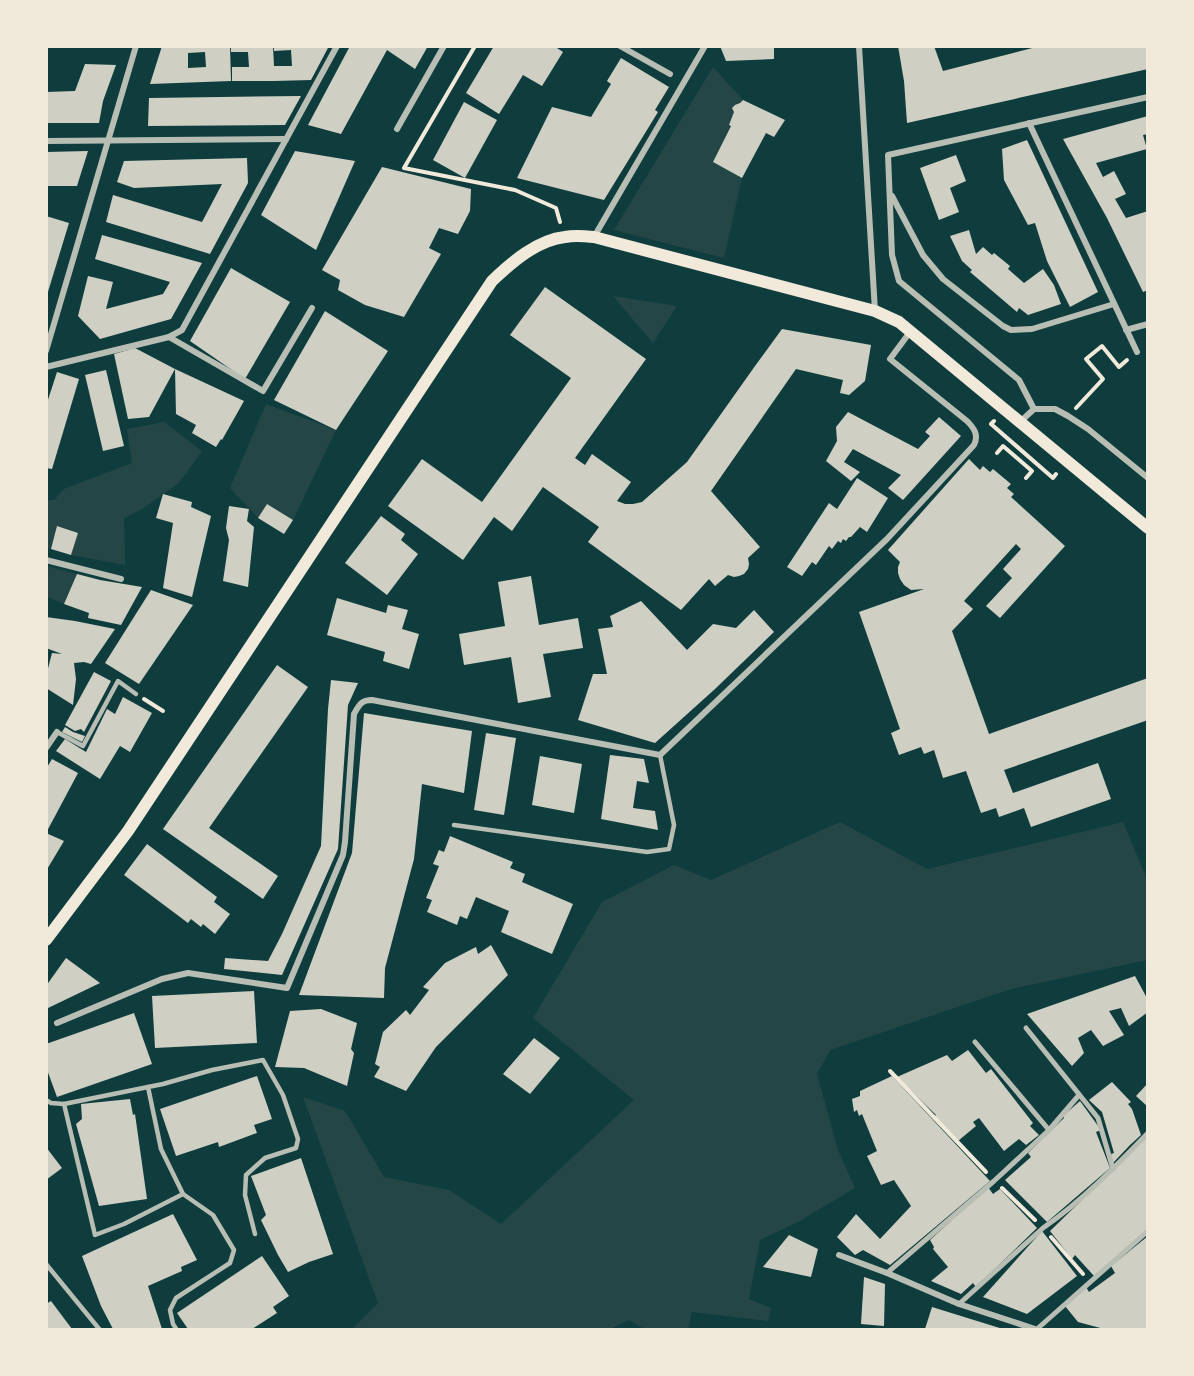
<svg xmlns="http://www.w3.org/2000/svg" width="1194" height="1376" font-family="'Fira Sans Condensed',sans-serif">
<rect width="100%" height="100%" fill="#0f3d3e"/>
<g fill="#244646">
<path d="M713,67L743,100L713,162L742,178L724,258L614,230Z"/>
<path d="M613,296L677,306L653,343Z"/>
<path d="M266,404L336,430L293,520L267,504L258,518L230,488Z"/>
<path d="M164,422L202,451L179,483L142,509L124,518L125,565L71,555L78,533L58,527L51,549L47,548L46,500H54L64,489L132,463L127,429Z"/>
<path d="M47,566L77,574L64,604L47,597Z"/>
<path d="M840,822L927,869L1123,822L1147,879V960L1011,989L830,1050L817,1074L838,1150L855,1188L798,1222L760,1240L749,1299L771,1308L768,1321L692,1312L688,1329H644L629,1320L608,1330L352,1329L378,1303L303,1097L345,1111L384,1177L449,1190L501,1224L634,1100L533,1018L602,902L674,865L711,880Z"/>
</g>
<g fill="#cfcfc3" fill-rule="evenodd">
<path d="M162,46H230L231,81L150,84ZM205,52L206,67L188,68V53Z"/>
<path d="M231,46H273L274,66H292L291,50L274,51V46H329L311,80L274,81H232V67H249L248,52H231Z"/>
<path d="M350,46H428L415,69L387,50L341,134L308,125Z"/>
<path d="M494,46H554L563,52L542,86L523,75L499,114L466,93Z"/>
<path d="M720,46H774V59L726,61Z"/>
<path d="M898,46H934L943,71L1040,46H1148V69L907,123L904,81Z"/>
<path d="M621,58L669,87L655,110L658,112L604,200L517,178L552,107L591,117L611,84L607,81Z"/>
<path d="M85,64L116,65L103,101L99,123H46V92L75,91Z"/>
<path d="M301,96L285,125L148,126L149,98Z"/>
<path d="M743,100L785,120L774,137L766,133L742,178L713,162L731,126L729,125L734,112L732,108L735,105L740,103Z"/>
<path d="M464,102L497,120L465,178L433,160Z"/>
<path d="M1148,116V134L1143,135L1147,149L1096,163L1103,177L1114,171L1126,194L1115,199L1126,218L1148,211V290L1143,292L1107,218L1063,139Z"/>
<path d="M1027,140L1098,292L1070,307L1047,261L1035,223L1028,225L1004,180L1002,149Z"/>
<path d="M88,151L77,186H46V152Z"/>
<path d="M295,151L355,161L316,250L261,215Z"/>
<path d="M956,155L966,181L950,188L959,212L939,220L920,168Z"/>
<path d="M247,158L248,183L210,254L106,222L113,195L202,222L222,184L134,188L117,182L124,161Z"/>
<path d="M382,167L471,189L470,211L458,234L439,228L429,248L441,254L404,317L365,305L338,290L340,280L322,270Z"/>
<path d="M46,216L69,223L47,295H46Z"/>
<path d="M969,230L976,254L983,247L992,255L994,253L1010,266L1008,269L1024,283L1043,269L1054,285L1061,304L1028,315L1019,308L1017,312L970,272L972,270L962,261L950,236Z"/>
<path d="M102,235L202,263L171,319L100,339L78,316L88,276L113,282L106,309L163,294L170,282L95,259Z"/>
<path d="M231,268L290,302L245,379L190,341Z"/>
<path d="M545,287L646,359L575,458L585,465L592,454L631,482L617,501L625,504H633L642,502L687,462L755,366L782,329L871,345L865,381L849,395L840,393L843,380L796,369L711,491L760,547L748,558L749,564L748,569L744,574L739,576L734,577L728,575L715,586L709,579L681,610L588,542L599,527L543,487L512,531L494,517L463,560L388,506L422,459L482,502L571,378L510,335Z"/>
<path d="M325,311L388,351L336,430L274,400Z"/>
<path d="M135,348L175,369L244,401L222,440L221,439L216,447L192,433L196,425L176,414L175,369L149,417L128,419L114,354Z"/>
<path d="M106,370L124,446L103,451L85,375Z"/>
<path d="M57,372L79,379L52,469L46,468V406Z"/>
<path d="M848,412L918,449L930,436L925,432L939,417L961,436L903,500L888,488L901,475L853,449L844,462L860,472L851,481L826,461L837,441L836,427Z"/>
<path d="M969,459L980,470L983,466L990,472L993,469L1011,484L1007,488L1014,494L1011,497L1065,546L1000,618L986,606L1012,578L1003,569L1021,549L1016,544L964,601L973,609L952,631L989,734L1148,678V720L1004,770L1013,793L1098,763L1111,799L1031,827L1024,808L999,817L996,808L981,813L966,771L943,778L934,750L924,754L921,747L899,755L891,733L900,729L859,612L924,589L911,590L904,585L900,579L898,573V567L900,562L888,550Z"/>
<path d="M857,478L888,498L867,532L860,527L851,537H849L846,541L843,539L841,543L838,541L832,549L829,546L816,565L812,562L802,576L787,567L829,503L837,509Z"/>
<path d="M163,494L192,502L191,507L211,516L192,597L163,588L173,523L156,518Z"/>
<path d="M267,504L293,520L284,534L258,518Z"/>
<path d="M229,506L249,509L247,521L254,527L248,587L223,581L229,540L226,528Z"/>
<path d="M381,516L405,534L401,540L418,554L387,595L345,563Z"/>
<path d="M57,526L78,533L71,555L51,549Z"/>
<path d="M77,574L100,580L142,587L121,625L88,618L89,613L64,604Z"/>
<path d="M531,576L539,625L578,618L583,648L543,654L551,697L518,703L511,657L464,665L459,634L505,626L498,582Z"/>
<path d="M151,590L193,605L139,684L105,663Z"/>
<path d="M337,598L386,613L388,605L408,610L402,629L419,634L409,669L383,661L385,652L327,635Z"/>
<path d="M641,601L687,650L713,624L736,628L754,610L774,632L715,689L655,743L578,720L593,674H607L598,629L613,627L610,616Z"/>
<path d="M46,617L75,621L115,629L91,664L84,662L74,663L76,679L73,705L46,688V676L52,653L62,654L46,648Z"/>
<path d="M277,665L308,687L209,828L278,876L263,899L163,829Z"/>
<path d="M94,672L111,681L84,732L81,729L75,731L65,725Z"/>
<path d="M331,680L358,683L348,705L338,849L282,975L224,969L225,958L268,961L282,934L321,846L328,709Z"/>
<path d="M123,697L152,713L130,752L120,746L100,779L56,751L65,739L86,752L107,709L115,714Z"/>
<path d="M364,713L472,731L464,793L422,784L414,859L385,968L384,998L299,995L352,853Z"/>
<path d="M65,727L73,732L85,736L82,742L62,732Z"/>
<path d="M486,733L516,738L504,815L474,810Z"/>
<path d="M610,755L644,759L649,783L637,781L633,808L655,811L658,830L601,819Z"/>
<path d="M540,756L582,764L574,813L532,805Z"/>
<path d="M52,759L78,773L46,833V769Z"/>
<path d="M46,833L64,841L46,871Z"/>
<path d="M450,836L513,862L510,868L525,874L522,882L573,904L552,954L501,932L509,911L476,897L467,919L460,916L457,925L427,912L432,900L426,898L439,866L433,864L439,850L444,852Z"/>
<path d="M147,844L217,897L214,902L230,914L215,934L203,924L201,927L191,919L188,923L124,875Z"/>
<path d="M491,945L508,975L436,1047L406,1091L374,1077L380,1067L375,1064L383,1032L406,1010L410,1015L429,990L423,987L445,963L476,947L478,954Z"/>
<path d="M66,958L100,983L46,1009V986Z"/>
<path d="M1135,976L1148,1000V1012L1129,1026L1121,1008L1109,1011L1124,1035L1103,1046L1091,1030L1078,1038L1084,1053L1072,1066L1027,1014Z"/>
<path d="M254,991L257,1043L155,1048L152,996Z"/>
<path d="M321,1009L357,1023L351,1049L354,1053L347,1086L304,1068L275,1067L290,1011Z"/>
<path d="M134,1013L152,1064L57,1097L46,1067V1044Z"/>
<path d="M534,1038L560,1058L530,1094L503,1074Z"/>
<path d="M968,1050L986,1073L991,1069L1033,1123L1030,1126L1039,1135L1026,1145L1019,1139L1004,1151L979,1118L973,1122L976,1126L958,1141L934,1117L936,1115L897,1077L947,1055L952,1061Z"/>
<path d="M257,1076L272,1119L254,1125L257,1133L219,1147L218,1142L176,1156L160,1109Z"/>
<path d="M892,1076L990,1181L890,1265L863,1250L855,1255L837,1237L856,1214L880,1239L911,1206L894,1180L881,1185L867,1156L877,1151L862,1114L859,1116L857,1110L854,1112L852,1099L860,1096V1091Z"/>
<path d="M1112,1082L1131,1102L1128,1104L1132,1109L1141,1135L1130,1145L1113,1163L1111,1154L1114,1153L1102,1112L1089,1100Z"/>
<path d="M1148,1083V1107L1136,1096Z"/>
<path d="M130,1099L133,1115L135,1114L147,1199L99,1206L76,1124L82,1119L81,1104Z"/>
<path d="M1080,1101L1101,1130L1096,1132L1110,1168L1047,1222L1005,1180L1031,1157L1028,1153L1064,1118L1063,1116Z"/>
<path d="M1148,1136V1229L1094,1276L1075,1255L1072,1259L1050,1231Z"/>
<path d="M46,1147L62,1168L46,1180Z"/>
<path d="M301,1158L333,1254L309,1262L288,1272L278,1255L261,1220L266,1215L251,1176Z"/>
<path d="M988,1187L993,1194L1000,1189L1037,1228L976,1287L973,1283L961,1294L931,1281L948,1267L933,1249L934,1247L930,1240Z"/>
<path d="M173,1214L197,1260L181,1267L182,1271L148,1286L162,1329H113L101,1306L82,1256Z"/>
<path d="M1042,1231L1077,1276L1027,1314L983,1297Z"/>
<path d="M789,1235L818,1249L811,1277L763,1267Z"/>
<path d="M1148,1236V1329H1104L1078,1322L1065,1306L1086,1287L1089,1292L1115,1273L1111,1266Z"/>
<path d="M262,1256L289,1296L273,1307L277,1313L252,1329H188L177,1313Z"/>
<path d="M864,1277L885,1284L884,1326L861,1324Z"/>
<path d="M51,1301L72,1329H46V1304Z"/>
<path d="M932,1307L1003,1329H925Z"/>
</g>
<g fill="none" stroke-linecap="round" stroke-linejoin="round">
<g stroke="#f1e9da" stroke-width="4">
<path d="M475,46L404,168L515,190L556,208L560,222"/>
<path d="M1076,408L1103,379L1086,359L1102,346L1119,367L1127,360"/>
<path d="M994,421L991,424L1053,478L1056,474"/>
<path d="M997,453L1003,446L1032,471L1026,478"/>
<path d="M144,699L163,711"/>
<path d="M890,1071L986,1172"/>
<path d="M1002,1188L1035,1220"/>
<path d="M1051,1237L1083,1274"/>
</g>
<g stroke="#b8beb3" stroke-width="4.5">
<path d="M57,732L83,746L118,681L136,694"/>
<path d="M454,825L647,852L669,849L674,825L660,755"/>
<path d="M46,1100L51,1103L64,1104L95,1235L124,1224L183,1194"/>
<path d="M64,1104L148,1087"/>
<path d="M46,1264L100,1330"/>
<path d="M177,1330L173,1324L170,1310L176,1298L230,1263L234,1250L213,1215L183,1194L161,1149L148,1087L163,1084L212,1070L263,1060L283,1095L298,1139L296,1148L265,1158L246,1175L245,1195L255,1234"/>
</g>
<g stroke="#b8beb3" stroke-width="5">
<path d="M1026,1028L1098,1118L1113,1169"/>
<path d="M975,1042L1049,1130"/>
<path d="M887,1273L994,1181L1049,1130L1079,1095"/>
<path d="M959,1304L1043,1228C1082,1201 1115,1167 1148,1133"/>
<path d="M1037,1329L1148,1231"/>
</g>
<g stroke="#b8beb3" stroke-width="6">
<path d="M620,46L670,74"/>
<path d="M859,46L875,311"/>
<path d="M1029,123L1137,352"/>
<path d="M397,129L444,46"/>
<path d="M46,141L286,139"/>
<path d="M892,196L923,255L943,279L1003,326L1011,330L1032,329L1114,304"/>
<path d="M594,237L705,46"/>
<path d="M1126,330L1148,324"/>
<path d="M169,337L263,391L312,308"/>
<path d="M46,351L136,46"/>
<path d="M46,367L169,337L182,330L337,46"/>
<path d="M1034,409L1019,380L899,281L892,255L888,155L1148,97"/>
<path d="M1020,422L1034,409H1055L1068,416L1088,429L1148,478"/>
<path d="M46,560L121,579"/>
<path d="M46,748L57,732"/>
<path d="M57,1023L162,979L188,973L287,988L343,855L345,842L354,714C359,705 361,700 372,700L660,755L887,539L974,445C979,435 974,428 967,421L890,359L910,332"/>
<path d="M839,1255L887,1273L959,1304L1038,1330"/>
</g>
<path stroke="#f1e9da" stroke-width="12" d="M46,940L128,831L492,281C512,262 537,240 565,237C575,235 584,236 594,237L875,311L899,322L1148,528"/>
</g>
<rect width="1194" height="1376" fill="none" stroke="#f1e9da" stroke-width="96"/>
</svg>
